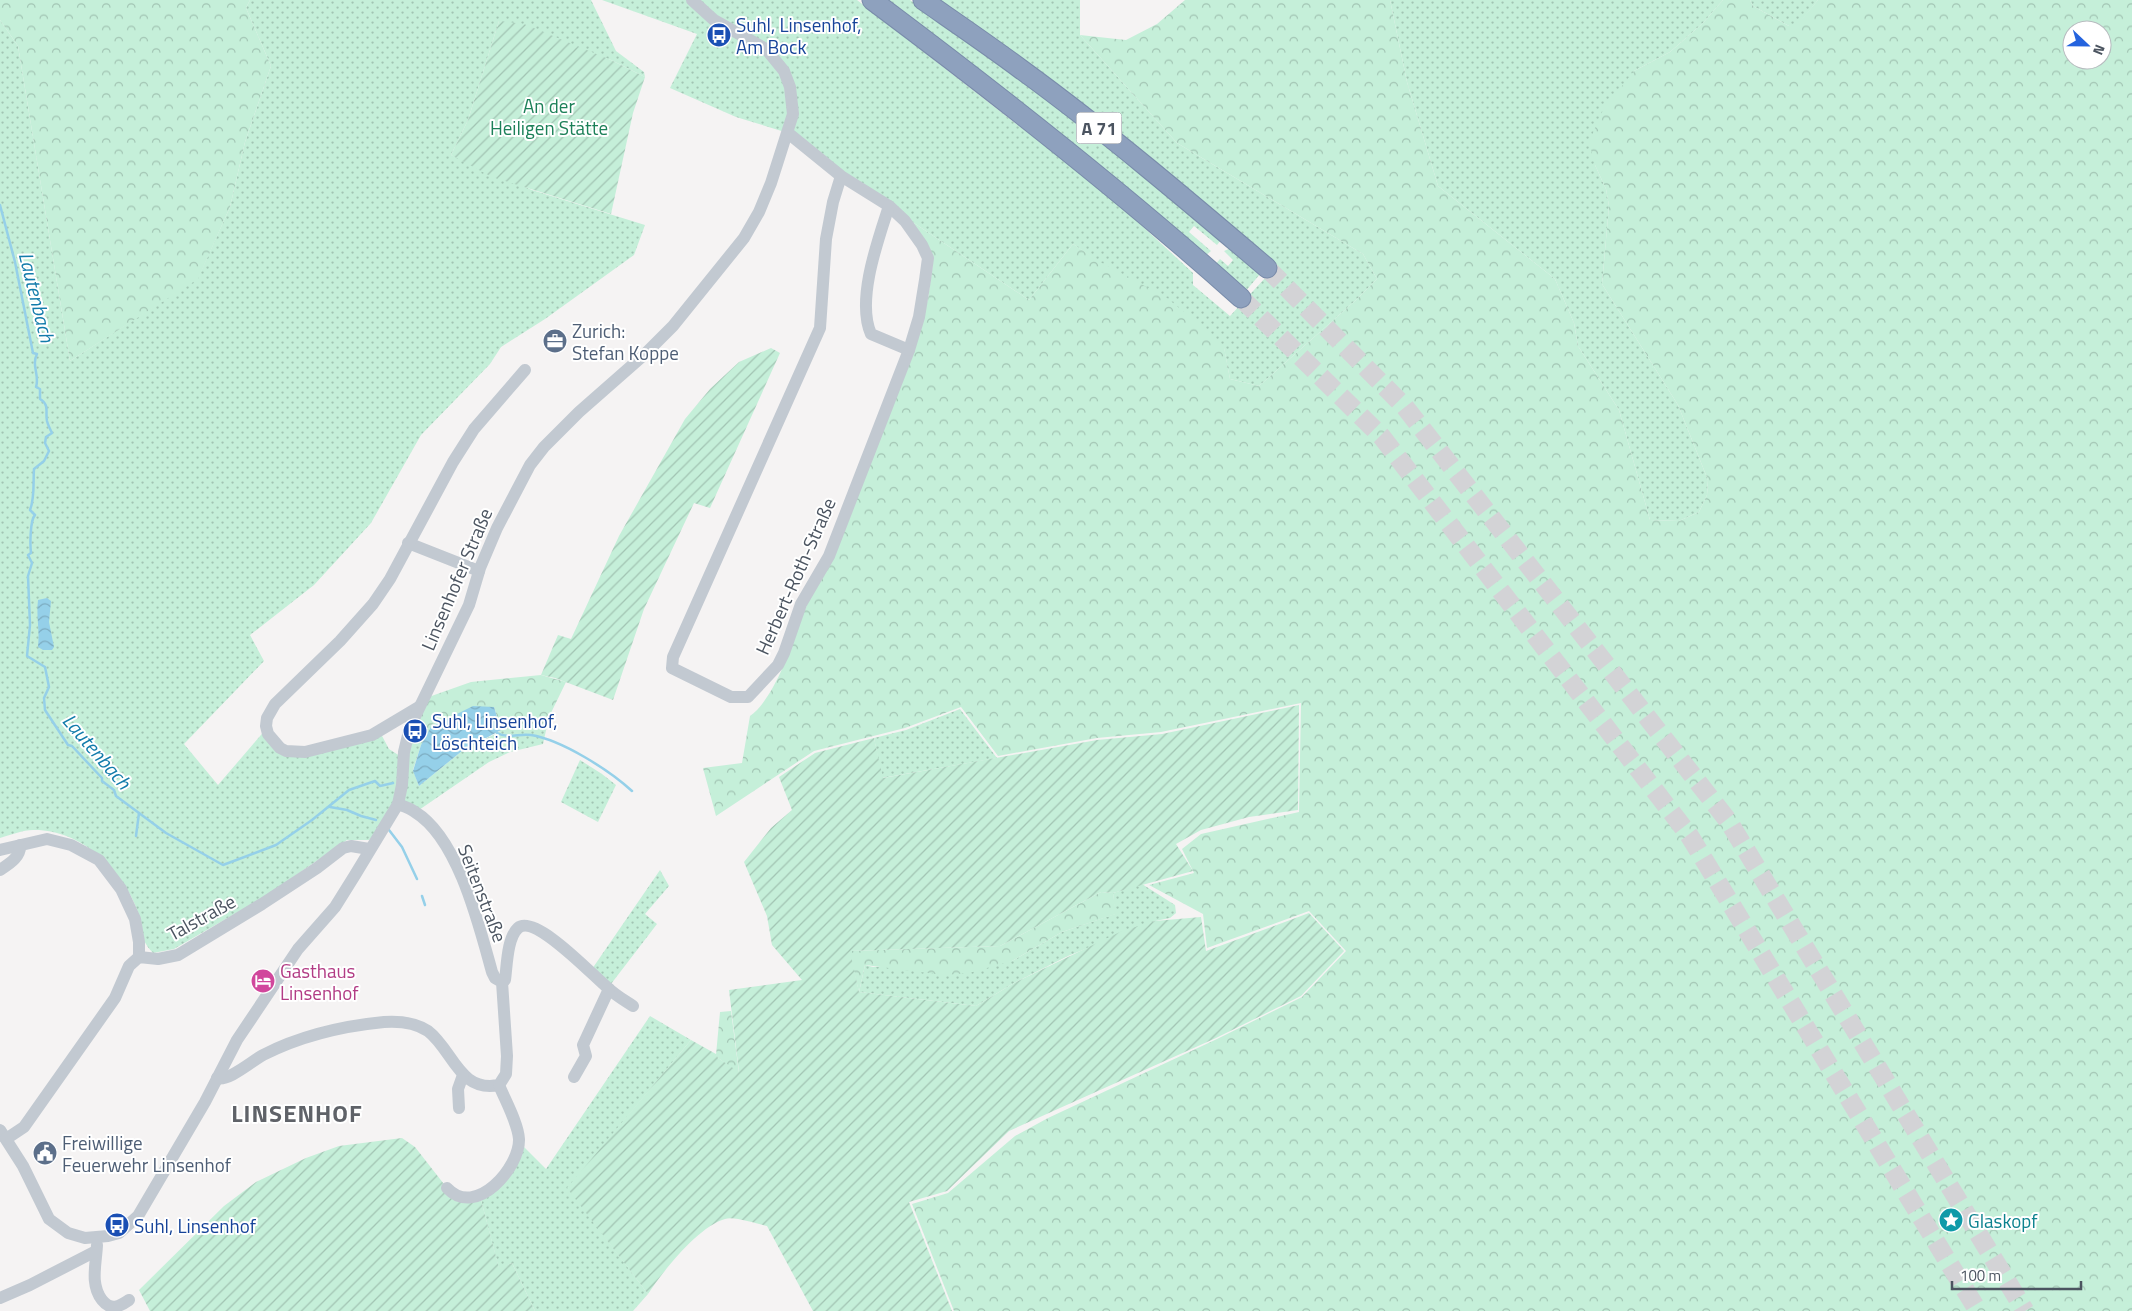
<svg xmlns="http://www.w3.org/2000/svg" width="2132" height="1311" font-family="'Titillium Web',sans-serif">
<defs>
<pattern id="grass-dots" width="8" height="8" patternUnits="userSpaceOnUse" patternTransform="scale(1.25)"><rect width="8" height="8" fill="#c5efd9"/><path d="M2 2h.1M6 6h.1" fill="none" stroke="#a2c4b3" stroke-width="1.8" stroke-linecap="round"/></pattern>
<pattern id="forest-crowns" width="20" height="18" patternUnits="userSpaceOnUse" patternTransform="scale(1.25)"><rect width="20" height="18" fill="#c5efd9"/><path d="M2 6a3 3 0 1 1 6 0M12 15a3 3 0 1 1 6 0" fill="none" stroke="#a2c4b3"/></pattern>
<pattern id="garden-furrows" width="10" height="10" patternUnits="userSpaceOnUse" patternTransform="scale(1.25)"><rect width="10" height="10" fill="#c5efd9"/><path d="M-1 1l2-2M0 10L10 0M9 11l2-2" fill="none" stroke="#a2c4b3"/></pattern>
<pattern id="water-waves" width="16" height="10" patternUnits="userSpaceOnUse" patternTransform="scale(1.25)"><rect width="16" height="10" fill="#95d0e9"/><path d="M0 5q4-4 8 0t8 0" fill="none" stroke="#7cabc0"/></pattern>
</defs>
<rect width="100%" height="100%" fill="#f5f3f3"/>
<g fill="url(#grass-dots)">
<path d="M250,0H591L616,51L644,72L645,77L611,60L499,21L468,120L451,155L532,190L645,225L634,255L545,319L501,347L490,364L421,435L371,523L314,585L250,635L264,661L184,744L218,785L267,728L281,745L296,750L381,734L389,749L403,758L410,727L431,729L421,745L413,770L419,786L462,751L497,733L501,730L499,723L549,717L543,744L510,752L489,762L416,812L398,804L381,830L369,840H347L264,897L174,949L153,953C138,937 144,930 138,912C123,869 80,829 33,830C23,830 10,835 0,838V20L18,46L70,361L198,278L230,207L245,142L271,66L246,8Z"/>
<path d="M602,0H857L1113,199L1193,273V285L1230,316L1277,265C1235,229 1193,192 1150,157C1082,101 1009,50 936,0H1080V35L1177,143L1363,254L1377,279L1356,300L1259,386L1230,379L1224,348L1073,244L1029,300L911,221L788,133L736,117L670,88L697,34Z"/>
<path d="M881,0H910L1091,131L1221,240L1217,245L1194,226L1189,232L1211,251L1204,257Z"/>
<path d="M1390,0H1723L1703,23L1670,52L1634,71L1595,165L1606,189L1609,206L1602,284L1678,405L1708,480L1707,495L1699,512L1679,521L1650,520L1619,410L1578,346L1574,323L1555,279L1438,186L1407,82Z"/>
<path d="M1750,0H1818L1797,26H1789L1753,6Z"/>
<path d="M1231,248L1261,273L1244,293L1214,266L1220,259L1228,266L1233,260L1224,251Z"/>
<path d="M960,709L997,758L882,778L874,738L906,730Z"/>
<path d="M580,760L602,774L616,785L598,822L561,802Z"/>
<path d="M660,870L669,886L645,914L657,924L611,984L592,969Z"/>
<path d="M1142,884L1175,905L1176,913L1170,918L1155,921L1068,956L1014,983L976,1006L859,992L865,965L873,967L1012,961L1062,932L1115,914L1113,893Z"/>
<path d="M650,1016L691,1040L568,1188L648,1294L633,1311H535L512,1263L499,1269L480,1196L488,1191L519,1142L546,1169Z"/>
</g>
<g fill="url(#forest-crowns)" fill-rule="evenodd">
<path d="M0,0H250L246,8L271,66L245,142L230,207L198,279L70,361L18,46L0,20Z"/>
<path d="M1185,0H1390L1407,82L1438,186L1555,279L1574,323L1578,346L1619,410L1650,520L1679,521L1699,512L1707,495L1708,480L1678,405L1602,284L1609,206L1606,189L1595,165L1589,142L1603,110L1634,71L1670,52L1703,23L1723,0H1750L1753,6L1789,26H1796L1818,0H2132V1311H954L912,1204L948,1193L1015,1136L1048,1118L1217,1039L1302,997L1346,951L1309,911L1207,948L1203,914L1149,885L1194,873L1182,849L1201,834L1299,812L1301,703L1161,732L1097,738L998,756L961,707L905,728L814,751L716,816L703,768L742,763L750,716C770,703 790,654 796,631L914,349L928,299L933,263L911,221L1029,300L1073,244L1102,263L1167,298L1213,336L1224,347L1230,379L1259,386L1356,300L1377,279L1363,254L1177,143L1080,35L1126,40L1157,24ZM2072,30H2102V60H2072Z"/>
<path d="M541,675L566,682L549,717L499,723L494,707L431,729L410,727L423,699L471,682Z"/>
<path d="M1101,892L1113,893L1116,914L1062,932L1012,961L969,973L944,975L865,965L859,992L849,951L1000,946Z"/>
<path d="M731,1011L739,1073L718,1058L716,1055L720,1012Z"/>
</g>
<g fill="url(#garden-furrows)">
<path d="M499,21L524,24L611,60L645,77L633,113L611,214L492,177L451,155L468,120Z"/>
<path d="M771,348L780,353L710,508L694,503L644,609L613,700L555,678L541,675L558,635L571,639L619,536L685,419L710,389L739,362Z"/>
<path d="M1299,705L1298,810L1249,817L1201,830L1176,844L1193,871L1113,893L1101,892L1000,946L850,951L859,992L976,1006L1014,983L1122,931L1155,921L1201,917L1206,951L1309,913L1344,951L1301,996L1216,1038L1009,1131L947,1191L909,1202L952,1311H813L767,1226C757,1224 734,1216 725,1219C699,1226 663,1271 648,1294L567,1188L691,1040L716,1054L718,1058L739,1072L729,990L802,980L772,945L767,916L744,862L771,828L792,810L779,777L815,753L874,738L883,778L1097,740L1162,734Z"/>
<path d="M402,1138L415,1147L447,1188L480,1196L499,1268L512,1263L535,1311H150L139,1290L224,1206L256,1182L306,1158L339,1146Z"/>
</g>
<g fill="url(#water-waves)">
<path d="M47,598L51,601L49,622L54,647L52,650H43L38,647C40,631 36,616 38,600Z"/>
<path d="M473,706L494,707L501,730L462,751L419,786L413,771L421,745L431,727Z"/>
</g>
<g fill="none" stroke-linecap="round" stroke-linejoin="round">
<g stroke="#95d0e9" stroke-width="2.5">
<path d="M0,205L15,262L33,353L37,354C31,365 40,376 36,387L40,389V399C50,405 45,412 47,421C48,425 50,429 52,433L46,437L45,443L49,451L44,461L34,469C33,482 35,498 30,510L35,515C30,520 30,545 31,553L28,555L32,563L28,576L30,625L27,656L45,667L49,687L44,698L45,710L68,745L72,746L102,778V781L114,790L116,796L166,833L223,865L276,845L312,820L349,790L375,781L380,786L393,783"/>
<path d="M497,733C508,739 520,733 531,735C562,740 609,770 632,791"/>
<path d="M330,807L347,810L361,816L376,820"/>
<path d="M389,830L402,847L417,879"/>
<path d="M136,836L139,813"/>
<path d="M422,896L425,905"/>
</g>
<g stroke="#d3d3d6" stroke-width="19" stroke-dasharray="19 9" stroke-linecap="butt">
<path d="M1267,268L1405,407L1729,822L2025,1311"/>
<path d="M1241,298L1382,437L1689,835L1978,1311"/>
</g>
<defs>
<g id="highway">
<path d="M872,0C999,95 1123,192 1241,298"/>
<path d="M923,0C956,23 990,46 1022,70C1107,132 1187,200 1267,268"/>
</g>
</defs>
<use href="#highway" stroke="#798caa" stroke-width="21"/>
<g stroke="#c2c9d1" stroke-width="12">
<path d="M788,133L841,176L889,206L905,221L922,245L928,258L925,280L919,317L909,350L829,556L801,604L784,653L778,665L748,697H731L672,668L673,657L820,328L826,239L833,202L841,176"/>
<path d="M889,206C878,240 856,300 871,334L909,350"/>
<path d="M408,543L479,571"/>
<path d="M419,707L372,735L305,752L286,751L280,748L268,734L266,726L267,718L275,704L340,641L373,604L390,579L453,462L474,429L525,370"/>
<path d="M0,850L47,839L71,845L99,860L121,889L135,919L139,942V957"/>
<path d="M0,870C9,864 21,857 20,845"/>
<path d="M502,982L505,980C507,966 507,938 518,928C535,913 594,977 608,988C615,995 624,1000 633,1006"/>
<path d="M574,1077L586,1056L583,1045L609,989"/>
<path d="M217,1078C228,1082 252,1061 263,1055C300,1036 343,1026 384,1022C399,1021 416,1023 428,1031C453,1050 459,1093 499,1085L506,1074L507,1056L502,982L495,978L492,972C479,925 458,838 415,812C410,808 403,806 398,804"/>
<path d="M459,1108L458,1089L463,1075"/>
<path d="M0,1130L23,1166L49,1219L68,1233L85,1238L108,1236L119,1233L138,1216L205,1102L237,1040L298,949L335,907L355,875L398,804L402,785L404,752L410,727L469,605L480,568L497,528L530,465L544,447L579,412L645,354L673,326L744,238L759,212L771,183L793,114L790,87L784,71L766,49L714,20L692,0"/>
<path d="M6,1139L24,1127L115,998L129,966L139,957L158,959L178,955L262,904L317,868L343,848L351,846L369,849"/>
<path d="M447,1188C476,1219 520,1167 519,1139C518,1123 505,1100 499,1085"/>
<path d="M97,1245C96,1265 90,1284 102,1300C111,1311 119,1307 129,1300"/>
<path d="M0,1298L30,1285L96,1251"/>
</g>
<use href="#highway" stroke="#8ea1be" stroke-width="19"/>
</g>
<defs>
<symbol id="bus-disc" viewBox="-11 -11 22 22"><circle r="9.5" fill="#1a4fb4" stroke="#fff"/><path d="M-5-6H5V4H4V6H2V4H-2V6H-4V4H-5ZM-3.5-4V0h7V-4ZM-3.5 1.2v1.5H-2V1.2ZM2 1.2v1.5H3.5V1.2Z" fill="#fff"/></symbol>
<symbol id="office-disc" viewBox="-11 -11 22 22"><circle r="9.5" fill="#5c6f8a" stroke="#fff"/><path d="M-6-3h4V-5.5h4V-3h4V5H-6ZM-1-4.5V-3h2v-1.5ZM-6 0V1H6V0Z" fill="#fff"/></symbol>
<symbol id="hotel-disc" viewBox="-11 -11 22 22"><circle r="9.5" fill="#d1479c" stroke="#fff"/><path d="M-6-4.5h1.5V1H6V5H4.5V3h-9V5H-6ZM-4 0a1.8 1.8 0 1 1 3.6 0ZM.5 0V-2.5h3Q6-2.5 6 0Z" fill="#fff"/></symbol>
<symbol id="civic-disc" viewBox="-11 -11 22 22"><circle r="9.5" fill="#5c6f8a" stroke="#fff"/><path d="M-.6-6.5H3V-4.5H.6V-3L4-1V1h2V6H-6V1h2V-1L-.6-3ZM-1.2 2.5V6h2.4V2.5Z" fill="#fff"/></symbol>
<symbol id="sight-disc" viewBox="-11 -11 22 22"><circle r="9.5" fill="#0f9aa8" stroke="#fff"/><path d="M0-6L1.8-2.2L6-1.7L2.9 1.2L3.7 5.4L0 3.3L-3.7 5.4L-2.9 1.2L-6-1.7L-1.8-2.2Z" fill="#fff"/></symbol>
</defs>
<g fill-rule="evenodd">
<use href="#bus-disc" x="705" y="21" width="28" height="28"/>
<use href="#office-disc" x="541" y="327" width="28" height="28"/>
<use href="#bus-disc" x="401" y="717" width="28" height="28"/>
<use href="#hotel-disc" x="249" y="967" width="28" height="28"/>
<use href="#civic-disc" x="31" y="1139" width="28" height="28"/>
<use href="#sight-disc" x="1937" y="1206" width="28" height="28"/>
<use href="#bus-disc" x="103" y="1211" width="28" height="28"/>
</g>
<g text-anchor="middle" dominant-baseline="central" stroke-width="4" stroke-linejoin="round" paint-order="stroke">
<rect fill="#fff" stroke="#818790" stroke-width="1" x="1076.5" y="112.5" width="45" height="31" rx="4"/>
<g font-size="18" font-weight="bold" fill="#4b5460">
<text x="1099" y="128">A 71</text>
</g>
<g font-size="19" fill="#164399" stroke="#fff" text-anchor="start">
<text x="736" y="24">Suhl, Linsenhof,<tspan x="736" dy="22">Am Bock</tspan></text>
<text x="432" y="720">Suhl, Linsenhof,<tspan x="432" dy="22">Löschteich</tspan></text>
<text x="134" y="1225">Suhl, Linsenhof</text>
</g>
<g font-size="19" fill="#1c8058" stroke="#fff">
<text x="549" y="105">An der<tspan x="549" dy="22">Heiligen Stätte</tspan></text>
</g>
<g font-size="19" fill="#4e5e75" stroke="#fff" text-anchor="start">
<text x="572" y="330">Zurich:<tspan x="572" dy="22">Stefan Koppe</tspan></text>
<text x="62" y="1142">Freiwillige<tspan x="62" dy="22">Feuerwehr Linsenhof</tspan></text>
</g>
<g font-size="19" fill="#4b5460" stroke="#fff">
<text transform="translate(795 576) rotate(-66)">Herbert-Roth-Straße</text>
<text transform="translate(456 579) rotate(-67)">Linsenhofer Straße</text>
<text transform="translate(483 893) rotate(69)">Seitenstraße</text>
<text transform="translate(201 917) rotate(-29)">Talstraße</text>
</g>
<g font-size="19" fill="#b23c85" stroke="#fff" text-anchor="start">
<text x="280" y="970">Gasthaus<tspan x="280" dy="22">Linsenhof</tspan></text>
</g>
<g font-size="19" fill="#0d838f" stroke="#fff" text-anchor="start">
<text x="1968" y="1220">Glaskopf</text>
</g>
<g font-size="20" font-style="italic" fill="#137cab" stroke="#fff">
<text transform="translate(37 297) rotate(76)">Lautenbach</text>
<text transform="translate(97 751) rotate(49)">Lautenbach</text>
</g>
<g font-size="24" font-weight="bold" letter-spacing="1" fill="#5f6268" stroke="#fff">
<text x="297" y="1113">LINSENHOF</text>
</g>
</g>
<g transform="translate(2087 45) rotate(112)"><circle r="24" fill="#ffffff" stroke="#b7bbbf"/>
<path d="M0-4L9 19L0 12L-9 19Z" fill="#2463de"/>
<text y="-8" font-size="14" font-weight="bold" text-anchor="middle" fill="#4b5460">N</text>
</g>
<path d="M1952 1281v8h129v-8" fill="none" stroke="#4b5460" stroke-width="2.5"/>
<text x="1960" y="1281" font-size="15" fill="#4b5460" stroke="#ffffff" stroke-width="4" paint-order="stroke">100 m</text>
</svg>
